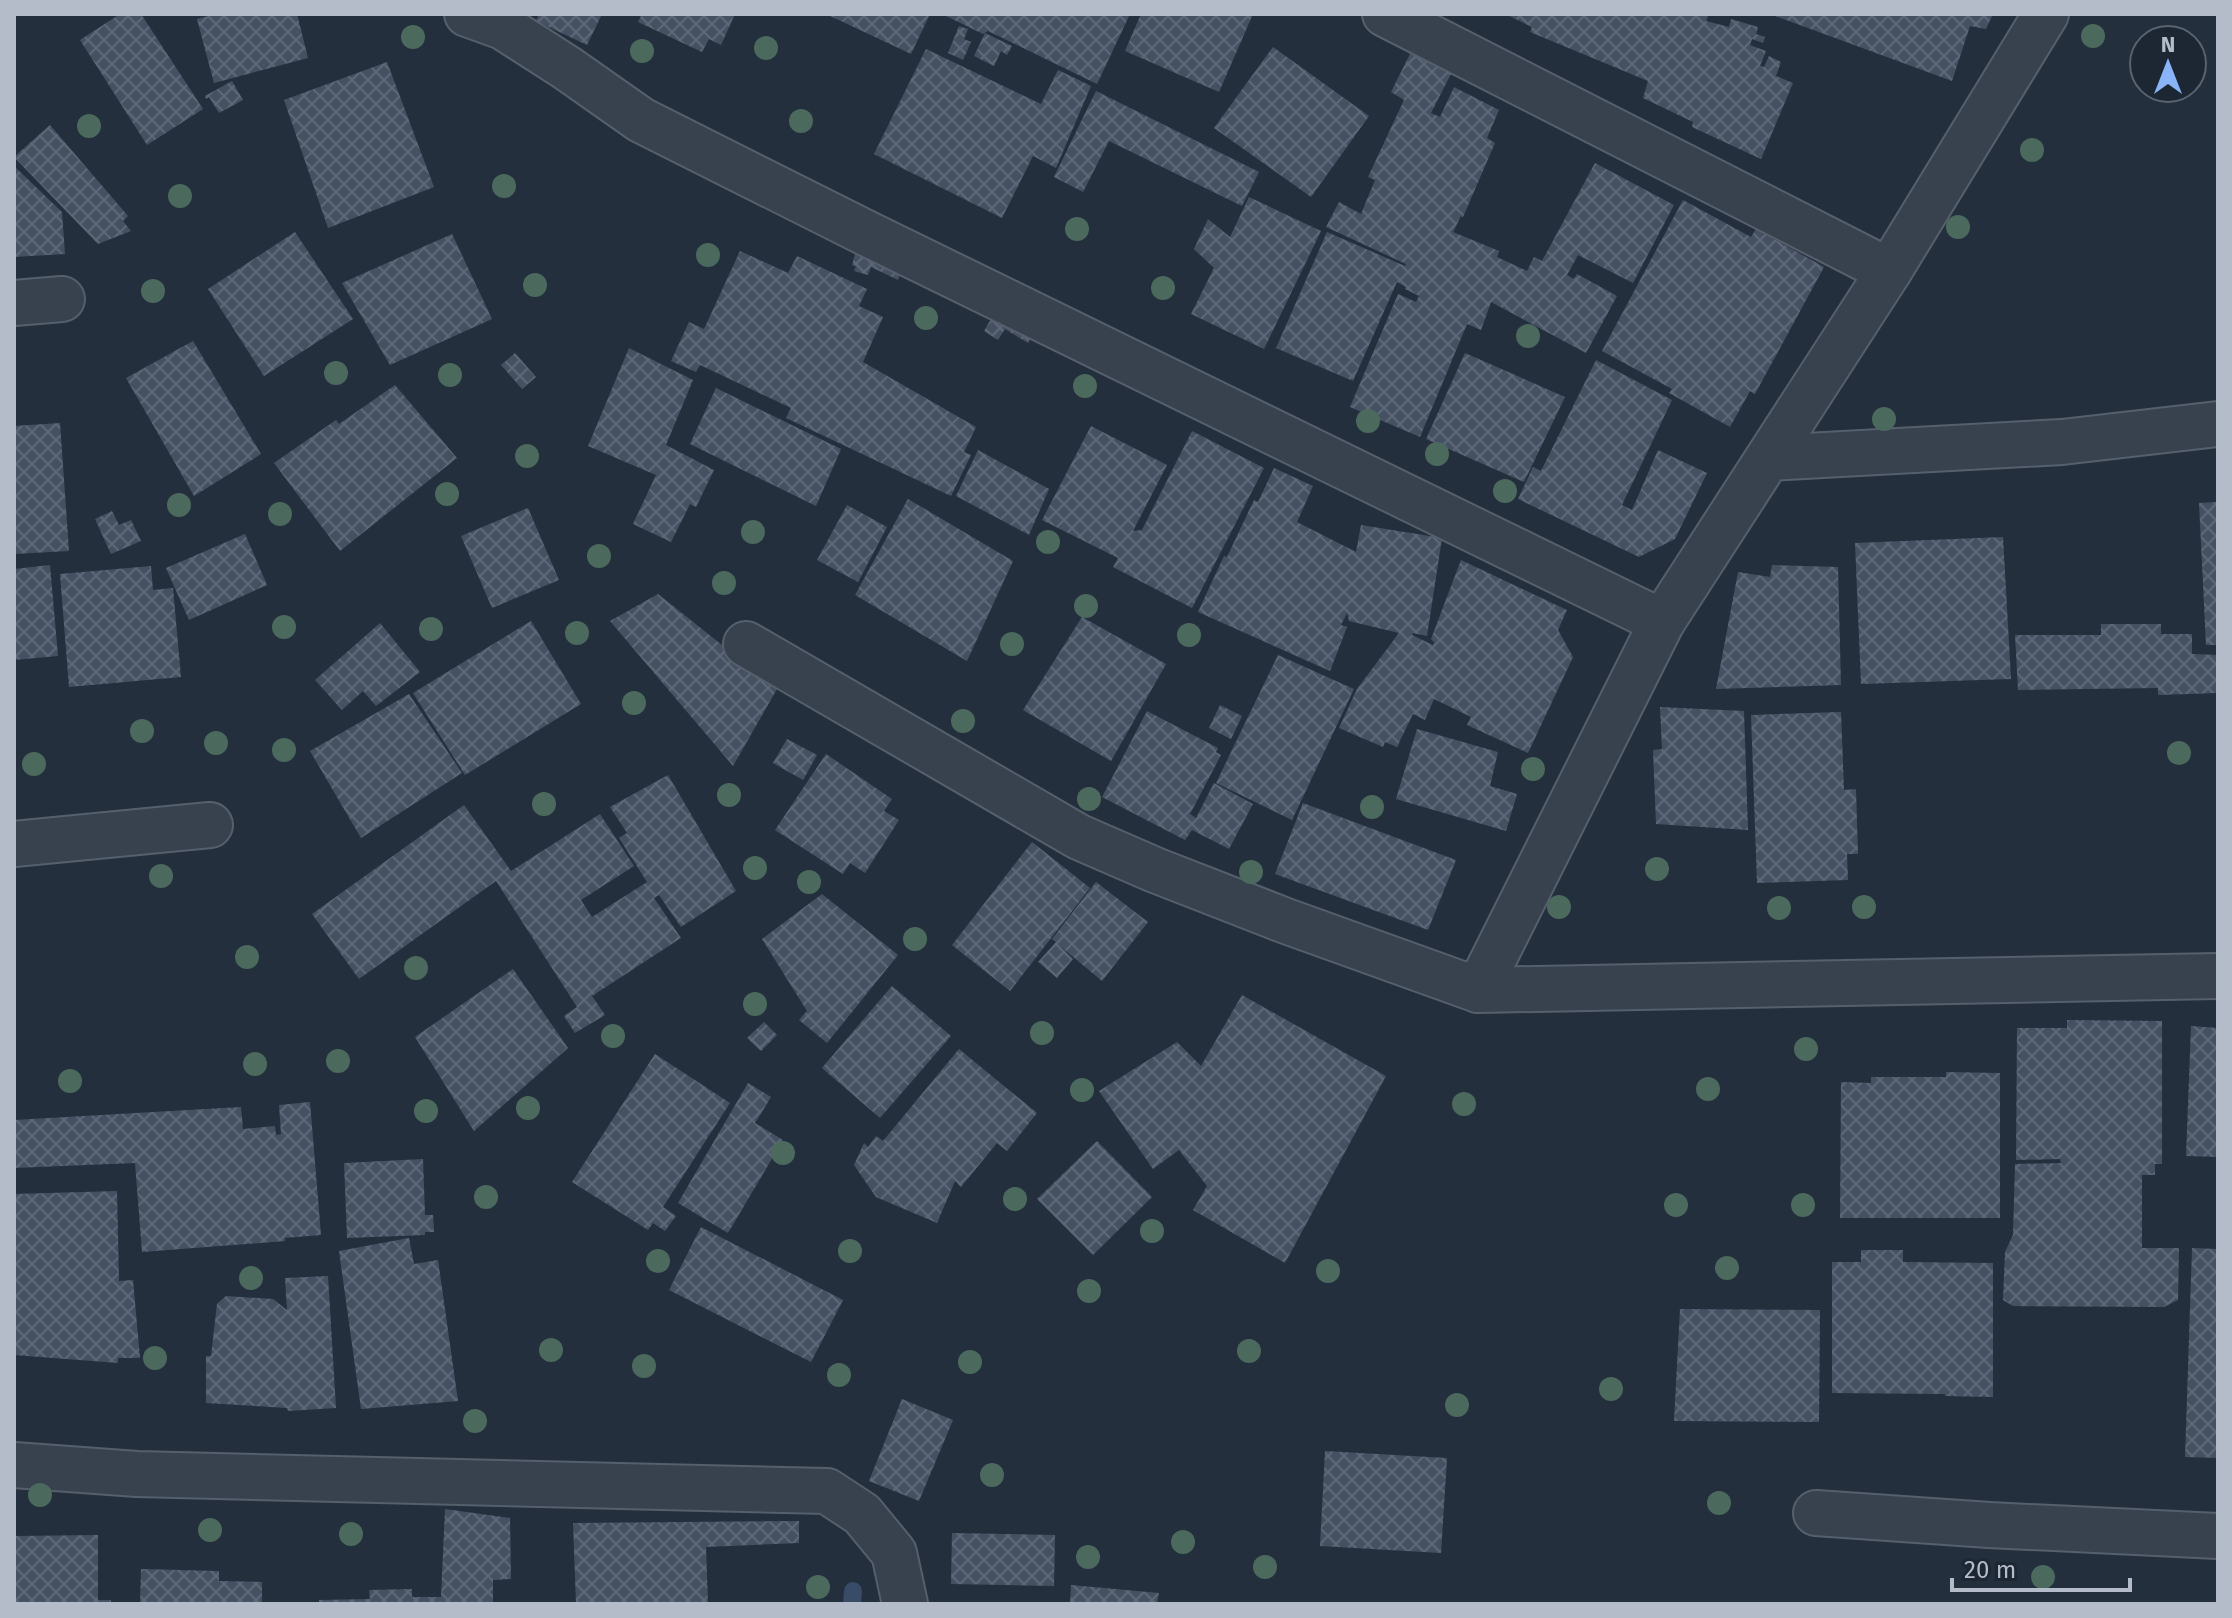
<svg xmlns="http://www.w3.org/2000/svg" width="2232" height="1618" font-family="'Fira Sans',sans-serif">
<defs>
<pattern id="building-cross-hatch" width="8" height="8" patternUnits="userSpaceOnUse" patternTransform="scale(2)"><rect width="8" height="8" fill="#455162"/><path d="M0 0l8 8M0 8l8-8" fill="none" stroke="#5d6877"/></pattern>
</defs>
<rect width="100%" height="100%" fill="#242f3e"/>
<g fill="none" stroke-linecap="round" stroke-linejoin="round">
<path stroke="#394c67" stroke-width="18" d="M852,1604L853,1591"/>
</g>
<g fill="url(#building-cross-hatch)">
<path d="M120,14H141L203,109L147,145L80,40Z"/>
<path d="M216,14H297L308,58L214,83L197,19Z"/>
<path d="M539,14H602L587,45L536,21Z"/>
<path d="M642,14H735L721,45L709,39L702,52L638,22Z"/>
<path d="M826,14H930L911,54Z"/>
<path d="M942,14H1130L1097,84L988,31L983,34Z"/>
<path d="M1141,14H1253L1219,92L1125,51Z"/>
<path d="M1505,14H1709L1706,21L1729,27L1731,19L1758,27L1756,34L1765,37L1763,43L1752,39L1750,45L1766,51L1760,66L1764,67L1769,56L1781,62L1776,76L1793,83L1761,159L1692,127L1693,122L1643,98L1648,81L1530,32L1532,27Z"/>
<path d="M1770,14H1993L1986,29L1970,26L1952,81Z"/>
<path d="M959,26L968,29L964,39L971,42L963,60L948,53Z"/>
<path d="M985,33L1012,46L1007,55L1001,51L994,66L974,56Z"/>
<path d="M1273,47L1369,116L1311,197L1214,128Z"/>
<path d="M926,49L1041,104L1058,70L1091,86L1056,168L1033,156L1002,218L874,154Z"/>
<path d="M1412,50L1452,72L1431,113L1440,117L1454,87L1499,110L1487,138L1495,143L1463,217L1461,216L1453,232L1499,251L1497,257L1527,271L1534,257L1542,261L1595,163L1674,205L1633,283L1578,255L1567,275L1574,279L1577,274L1617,296L1586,353L1491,302L1481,330L1467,324L1420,437L1350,407L1398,294L1416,302L1419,296L1405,289L1406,287L1397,282L1353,381L1276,348L1327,232L1405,266L1406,264L1326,227L1339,202L1361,214L1375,180L1368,177L1404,100L1391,92Z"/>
<path d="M387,62L434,187L328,228L284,100Z"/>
<path d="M232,81L243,100L219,113L209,97L206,99L205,96Z"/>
<path d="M1096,91L1259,172L1242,206L1109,141L1083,192L1054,177Z"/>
<path d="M50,125L128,216L123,221L131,231L98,244L14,157Z"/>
<path d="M14,166L62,212L65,254L14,257Z"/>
<path d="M1249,197L1321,231L1264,349L1191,314L1214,268L1194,249L1208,219L1230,237Z"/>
<path d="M1683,200L1751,237L1756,229L1824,267L1755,394L1750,391L1730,427L1669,393L1672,389L1602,351Z"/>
<path d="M295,232L353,319L264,376L208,289Z"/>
<path d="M452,234L492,319L390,365L342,283Z"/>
<path d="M740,251L788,273L797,256L867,289L859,306L883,317L863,362L976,427L964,452L971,455L951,496L786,418L791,408L700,365L696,372L671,361L689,322L704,329Z"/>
<path d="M863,252L901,271L898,280L871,267L868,275L854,271L856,266L852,265L855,254L862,256Z"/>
<path d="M994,314L1034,331L1028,343L1005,329L998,340L984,331Z"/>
<path d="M193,341L261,454L194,496L126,378Z"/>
<path d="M629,348L693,380L666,445L714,470L696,507L690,504L671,542L633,524L656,475L588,446Z"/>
<path d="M515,353L536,377L522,389L501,365Z"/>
<path d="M1465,353L1565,397L1524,482L1426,439Z"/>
<path d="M1596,360L1672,400L1622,505L1632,510L1658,450L1707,473L1675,539L1639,557L1518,499L1533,467L1541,471Z"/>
<path d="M395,385L457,458L340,551L274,463L336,420L339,424Z"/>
<path d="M716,388L841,449L816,506L690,444Z"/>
<path d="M60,423L69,551L14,554V426Z"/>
<path d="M1091,426L1167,465L1133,531L1142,530L1192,431L1264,468L1192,608L1113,567L1118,558L1042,520Z"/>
<path d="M978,450L1049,489L1029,535L956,496Z"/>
<path d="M1274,468L1313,486L1297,522L1356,552L1361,525L1442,538L1427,636L1413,633L1412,635L1433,645L1434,642L1431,639L1461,560L1567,610L1558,630L1573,657L1528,753L1467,725L1471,717L1434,699L1425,720L1413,714L1397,747L1385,742L1383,747L1339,728L1357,689L1399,633L1349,621L1347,613L1341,625L1347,627L1330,671L1198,612L1224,556L1227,557L1254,500L1258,502Z"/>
<path d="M908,499L1013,561L967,661L855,595Z"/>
<path d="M2218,502V645H2206L2199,503Z"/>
<path d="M847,505L887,527L858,582L817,560Z"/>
<path d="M528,508L559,580L492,608L461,536Z"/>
<path d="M112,511L119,525L131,520L141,541L111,554L95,519Z"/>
<path d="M245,534L267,585L189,620L166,568Z"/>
<path d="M2003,537L2011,679L1861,684L1855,543Z"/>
<path d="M50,565L58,656L14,660V569Z"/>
<path d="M1772,565L1838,567L1841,685L1716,689L1738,572L1770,577Z"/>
<path d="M151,566L153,590L173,588L181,677L69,687L60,574Z"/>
<path d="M658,594L777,689L733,766L610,621Z"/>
<path d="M1082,617L1166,664L1111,761L1023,710Z"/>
<path d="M531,621L581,704L465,775L413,693Z"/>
<path d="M380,623L420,672L376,706L363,691L342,710L315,680Z"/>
<path d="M2101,624H2161V634H2192V654L2218,655V693L2158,695V688L2018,690L2015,635H2101Z"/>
<path d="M1278,655L1354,689L1292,820L1216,783Z"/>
<path d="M409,694L462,773L361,838L310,751Z"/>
<path d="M1220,705L1242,716L1231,739L1209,728Z"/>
<path d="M1660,707L1744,711L1748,830L1656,824L1653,750L1662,749Z"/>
<path d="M1147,711L1218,748L1216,752L1221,755L1190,814L1196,818L1214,783L1253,804L1229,849L1192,830L1185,840L1102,797Z"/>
<path d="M1841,712L1844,790L1856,789L1858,854H1847L1848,880L1757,883L1751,715Z"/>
<path d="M1417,729L1498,752L1490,786L1517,794L1506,831L1396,799Z"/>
<path d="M787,739L817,755L803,780L773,763Z"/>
<path d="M826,754L892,799L884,811L899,820L865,873L850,863L843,874L775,830Z"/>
<path d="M668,775L736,891L681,927L659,895L654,898L681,938L592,996L605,1015L575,1033L564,1016L577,1007L496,881L359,979L312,914L464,805L511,871L600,814L634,866L581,900L592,917L647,882L619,838L627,833L610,807Z"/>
<path d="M1303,803L1456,860L1428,930L1275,874Z"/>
<path d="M1032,842L1090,888L1010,991L952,945Z"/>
<path d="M1096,882L1148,922L1102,981L1060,946L1073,959L1057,978L1038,962L1056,942L1052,939Z"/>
<path d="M822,894L898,955L827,1043L799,1020L807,1011L762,939Z"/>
<path d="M513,969L568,1048L474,1131L415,1037Z"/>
<path d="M892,986L951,1036L880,1118L822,1068Z"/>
<path d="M1242,995L1386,1076L1285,1263L1193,1210L1207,1186L1179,1150L1153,1169L1099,1091L1177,1042L1201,1066Z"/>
<path d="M2067,1020L2162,1021V1164H2155V1175H2142V1248H2179L2178,1300L2164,1307L2013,1306L2003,1300L2005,1252L2013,1235L2015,1164L2061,1163L2060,1159L2016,1160L2017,1028H2067Z"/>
<path d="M764,1022L777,1035L761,1051L747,1038Z"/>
<path d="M2191,1026L2218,1028V1157L2186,1156Z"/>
<path d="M959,1049L1037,1113L1007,1151L997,1143L961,1187L955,1181L937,1223L876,1197L854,1165L864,1143L868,1147L876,1136L883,1141Z"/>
<path d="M655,1054L730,1103L663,1207L676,1216L665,1231L653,1223L648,1230L572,1182Z"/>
<path d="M1946,1072L2000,1073V1218H1840L1841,1082L1871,1083V1077H1946Z"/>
<path d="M748,1083L771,1097L755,1123L783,1140L728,1233L678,1203Z"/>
<path d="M310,1102L321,1235L285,1238V1241L142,1252L135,1163L14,1168V1120L241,1107L243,1129L275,1126L276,1135L281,1134L279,1105Z"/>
<path d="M1097,1141L1152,1197L1093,1255L1037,1199Z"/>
<path d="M423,1159L425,1215H433L434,1232H425V1235L347,1238L344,1163Z"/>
<path d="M117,1191L119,1281L133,1280L140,1358H118V1363L14,1355V1194Z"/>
<path d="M701,1227L843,1300L811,1362L669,1290Z"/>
<path d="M409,1238L414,1264L438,1260L458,1401L361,1409L339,1251Z"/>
<path d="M2192,1248L2218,1249V1458L2185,1457Z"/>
<path d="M1861,1250H1903V1262L1993,1263V1397L1945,1396V1394L1832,1393V1262H1861Z"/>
<path d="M328,1276L336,1408L288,1411L287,1408L206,1403V1356H211L217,1304L226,1296L273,1299L287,1310L285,1278Z"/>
<path d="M1680,1309L1820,1310L1819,1422L1674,1421Z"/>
<path d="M902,1399L953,1420L919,1501L869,1481Z"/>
<path d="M1325,1451L1447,1458L1441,1553L1320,1546Z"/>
<path d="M445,1509L510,1518L511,1579L493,1580V1604H319V1600L370,1599L369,1590L412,1589V1597H441Z"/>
<path d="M799,1521V1543L706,1547L708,1604H576L573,1523Z"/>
<path d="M952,1533L1055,1535L1054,1586L951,1584Z"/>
<path d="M98,1535V1600H111V1604H14V1536Z"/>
<path d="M141,1569L219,1571V1581L262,1582V1604H140Z"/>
<path d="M1071,1585L1159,1593L1157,1604H1070Z"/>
</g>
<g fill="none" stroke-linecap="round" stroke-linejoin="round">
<defs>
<g id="street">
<path d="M467,14L503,27L567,68L641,120L868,234L1662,622"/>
<path d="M1385,14L1889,271"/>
<path d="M14,303L62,299"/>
<path d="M1769,458L2062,442L2218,424"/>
<path d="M746,644L1079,837L1155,870L1286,921L1478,990L2218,976"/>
<path d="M14,844L210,825"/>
<path d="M1478,990L1662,622L1889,271L2046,14"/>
<path d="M14,1465L137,1474L827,1491L862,1514L894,1553L905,1604"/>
<path d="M1816,1513L1989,1525L2218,1536"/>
</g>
</defs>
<use href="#street" stroke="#565f6c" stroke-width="48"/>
<use href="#street" stroke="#38414e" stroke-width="44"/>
</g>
<g fill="#4b6a5d">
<circle cx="2093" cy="36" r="12"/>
<circle cx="413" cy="37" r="12"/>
<circle cx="766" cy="48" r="12"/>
<circle cx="642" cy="51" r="12"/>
<circle cx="801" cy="121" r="12"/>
<circle cx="89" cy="126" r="12"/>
<circle cx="2032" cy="150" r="12"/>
<circle cx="504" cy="186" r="12"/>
<circle cx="180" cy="196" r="12"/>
<circle cx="1958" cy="227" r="12"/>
<circle cx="1077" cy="229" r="12"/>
<circle cx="708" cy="255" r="12"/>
<circle cx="535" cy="285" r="12"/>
<circle cx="1163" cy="288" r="12"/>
<circle cx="153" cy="291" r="12"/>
<circle cx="926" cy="318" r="12"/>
<circle cx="1528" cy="336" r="12"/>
<circle cx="336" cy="373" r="12"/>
<circle cx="450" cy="375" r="12"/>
<circle cx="1085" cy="386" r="12"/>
<circle cx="1884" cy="419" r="12"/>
<circle cx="1368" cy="421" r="12"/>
<circle cx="1437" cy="454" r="12"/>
<circle cx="527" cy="456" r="12"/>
<circle cx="1505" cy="491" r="12"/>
<circle cx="447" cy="494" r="12"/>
<circle cx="179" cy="505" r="12"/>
<circle cx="280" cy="514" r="12"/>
<circle cx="753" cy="532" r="12"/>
<circle cx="1048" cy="542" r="12"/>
<circle cx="599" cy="556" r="12"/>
<circle cx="724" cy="583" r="12"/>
<circle cx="1086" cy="606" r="12"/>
<circle cx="284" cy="627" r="12"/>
<circle cx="431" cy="629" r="12"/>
<circle cx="577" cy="633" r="12"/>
<circle cx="1189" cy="635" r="12"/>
<circle cx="1012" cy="644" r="12"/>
<circle cx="634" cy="703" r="12"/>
<circle cx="963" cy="721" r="12"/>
<circle cx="142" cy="731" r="12"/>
<circle cx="216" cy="743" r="12"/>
<circle cx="284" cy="750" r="12"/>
<circle cx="2179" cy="753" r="12"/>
<circle cx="34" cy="764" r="12"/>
<circle cx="1533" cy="769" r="12"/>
<circle cx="729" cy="795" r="12"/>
<circle cx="1089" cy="799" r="12"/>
<circle cx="544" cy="804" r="12"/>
<circle cx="1372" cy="807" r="12"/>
<circle cx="755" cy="868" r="12"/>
<circle cx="1657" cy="869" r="12"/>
<circle cx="1251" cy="872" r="12"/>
<circle cx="161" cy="876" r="12"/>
<circle cx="809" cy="882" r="12"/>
<circle cx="1559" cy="907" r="12"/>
<circle cx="1864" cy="907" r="12"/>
<circle cx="1779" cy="908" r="12"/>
<circle cx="915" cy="939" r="12"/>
<circle cx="247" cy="957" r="12"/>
<circle cx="416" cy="968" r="12"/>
<circle cx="755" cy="1004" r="12"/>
<circle cx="1042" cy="1033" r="12"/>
<circle cx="613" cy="1036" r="12"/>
<circle cx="1806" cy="1049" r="12"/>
<circle cx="338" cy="1061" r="12"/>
<circle cx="255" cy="1064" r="12"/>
<circle cx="70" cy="1081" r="12"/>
<circle cx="1708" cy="1089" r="12"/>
<circle cx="1082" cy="1090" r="12"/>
<circle cx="1464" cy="1104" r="12"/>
<circle cx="528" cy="1108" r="12"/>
<circle cx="426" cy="1111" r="12"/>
<circle cx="783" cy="1153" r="12"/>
<circle cx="486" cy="1197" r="12"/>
<circle cx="1015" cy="1199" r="12"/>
<circle cx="1676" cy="1205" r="12"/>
<circle cx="1803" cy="1205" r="12"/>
<circle cx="1152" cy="1231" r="12"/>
<circle cx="850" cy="1251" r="12"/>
<circle cx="658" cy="1261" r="12"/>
<circle cx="1727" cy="1268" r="12"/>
<circle cx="1328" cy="1271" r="12"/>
<circle cx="251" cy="1278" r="12"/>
<circle cx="1089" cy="1291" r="12"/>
<circle cx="551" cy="1350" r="12"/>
<circle cx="1249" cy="1351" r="12"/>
<circle cx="155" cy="1358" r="12"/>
<circle cx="970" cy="1362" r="12"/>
<circle cx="644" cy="1366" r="12"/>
<circle cx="839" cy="1375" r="12"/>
<circle cx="1611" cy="1389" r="12"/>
<circle cx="1457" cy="1405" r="12"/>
<circle cx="475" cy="1421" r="12"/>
<circle cx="992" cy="1475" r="12"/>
<circle cx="40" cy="1495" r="12"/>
<circle cx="1719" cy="1503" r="12"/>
<circle cx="210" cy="1530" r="12"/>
<circle cx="351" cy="1534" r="12"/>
<circle cx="1183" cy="1542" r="12"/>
<circle cx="1088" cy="1557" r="12"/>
<circle cx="1265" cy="1567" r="12"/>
<circle cx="2043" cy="1577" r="12"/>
<circle cx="818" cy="1587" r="12"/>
</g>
<rect width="2232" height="1618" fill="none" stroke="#b4bcc9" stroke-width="32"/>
<g transform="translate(2168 64)"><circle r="38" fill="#1d2633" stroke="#59626f" stroke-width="2"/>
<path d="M0-6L14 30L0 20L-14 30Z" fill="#8ab4f8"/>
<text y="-12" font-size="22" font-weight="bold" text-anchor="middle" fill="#b4bcc9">N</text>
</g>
<path d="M1952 1578v12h178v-12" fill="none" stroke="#b4bcc9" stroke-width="4"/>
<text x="1964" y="1578" font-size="24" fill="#b4bcc9" stroke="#1d2633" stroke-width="6" paint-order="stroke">20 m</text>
</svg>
